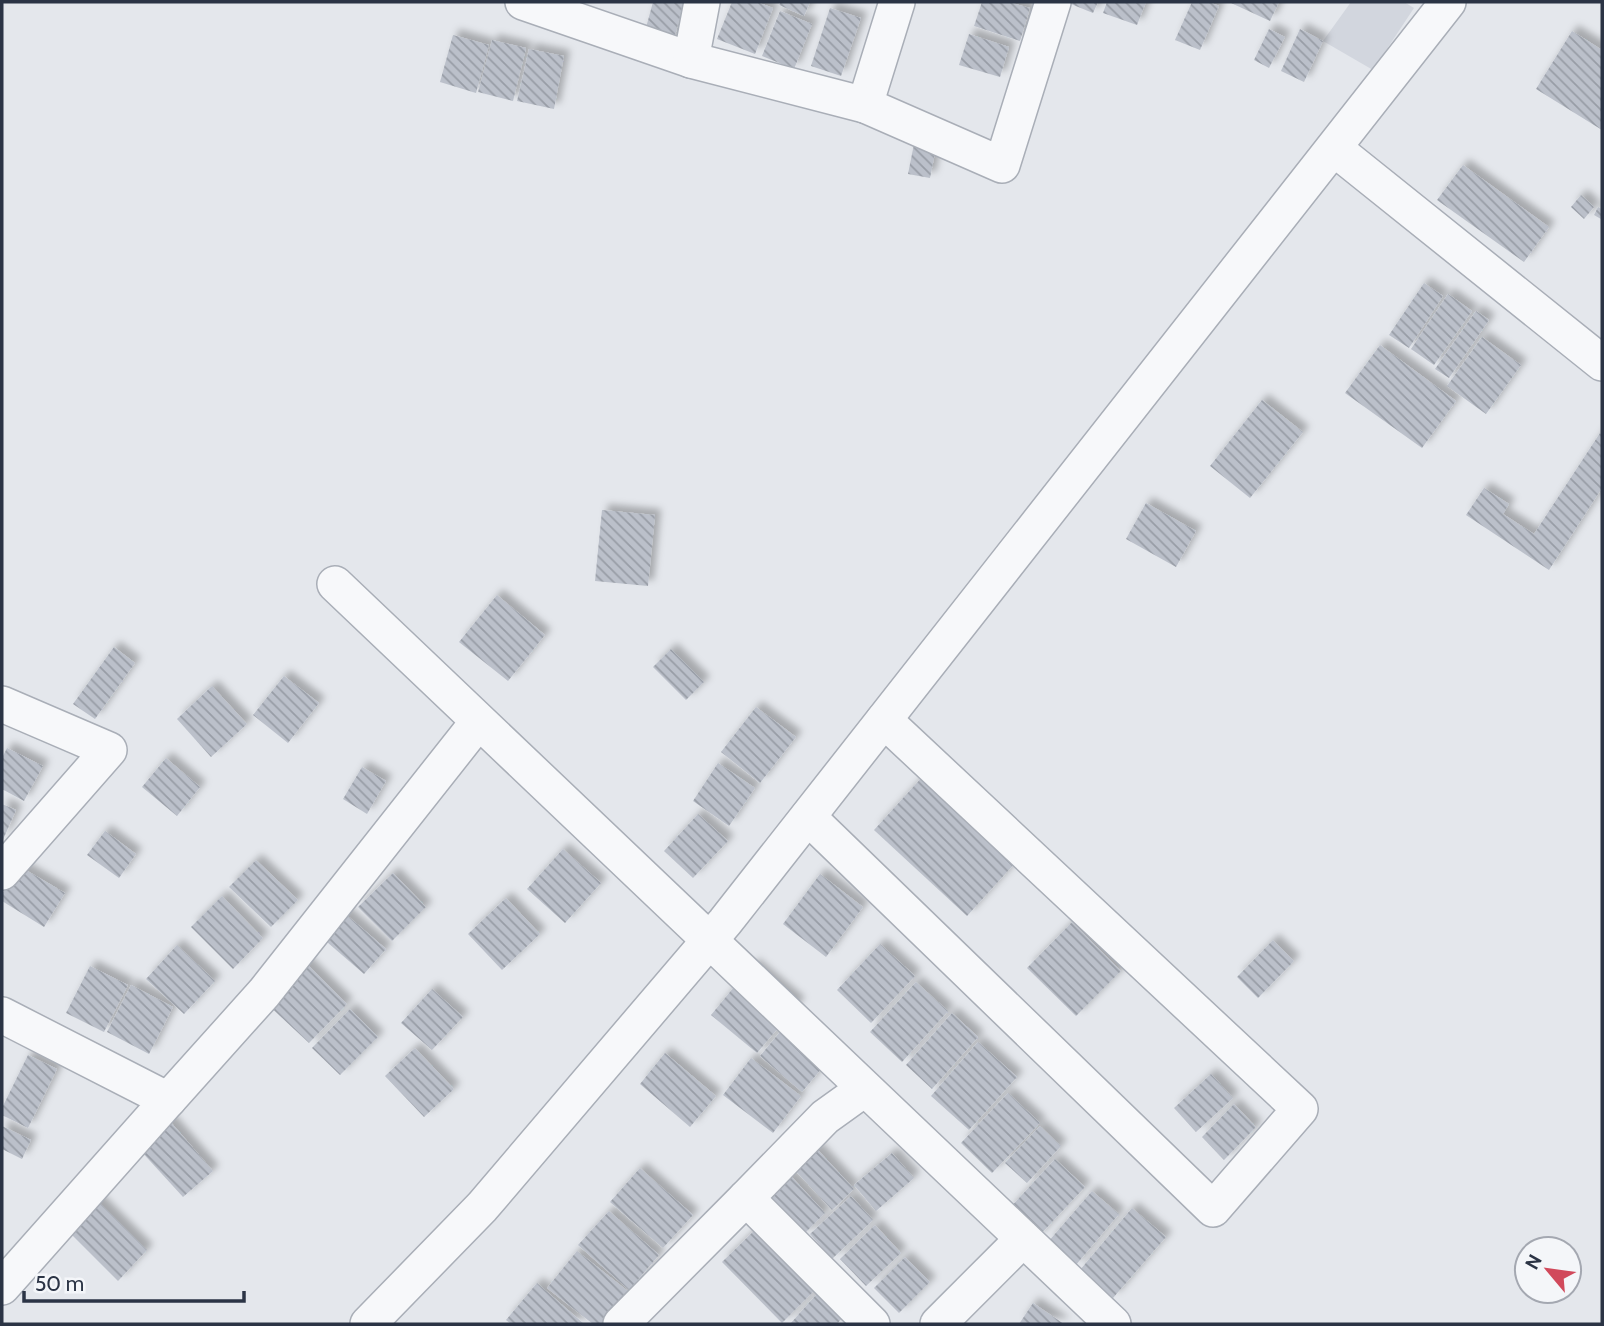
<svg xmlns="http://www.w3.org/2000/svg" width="1604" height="1326" font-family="Cabin,sans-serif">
<defs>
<pattern id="building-back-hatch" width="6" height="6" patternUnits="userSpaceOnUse" patternTransform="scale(1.75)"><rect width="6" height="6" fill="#bbc0ca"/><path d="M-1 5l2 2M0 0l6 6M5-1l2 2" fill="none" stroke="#989da6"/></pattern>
<filter id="shadow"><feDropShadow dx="6" dy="-6" stdDeviation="3.5" flood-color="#0004"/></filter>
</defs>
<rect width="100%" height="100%" fill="#e4e7ec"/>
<path fill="#d2d6de" d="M1351,2H1404L1414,8L1373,70L1323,41Z"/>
<g fill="url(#building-back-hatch)" filter="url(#shadow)">
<path d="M653,2H684L673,43L644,35Z"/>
<path d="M732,2H757L773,8L755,54L717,39Z"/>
<path d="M781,2H810L804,16L779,5Z"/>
<path d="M982,2H1008L1030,8L1020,41L974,26Z"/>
<path d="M1066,2H1098L1093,13Z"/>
<path d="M1107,2H1146L1137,25L1103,13Z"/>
<path d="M1192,2H1209L1219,6L1200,50L1175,40Z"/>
<path d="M1229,2H1279L1270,21Z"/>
<path d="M830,8L861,18L841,76L811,66Z"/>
<path d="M780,11L812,24L794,69L762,56Z"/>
<path d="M1269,29L1285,37L1269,68L1254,60Z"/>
<path d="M1300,29L1323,41L1304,82L1281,71Z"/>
<path d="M1572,31L1602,50V130L1536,89Z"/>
<path d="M969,34L1009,47L1000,77L959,65Z"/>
<path d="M453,35L489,45L476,93L440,82Z"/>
<path d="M492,40L526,48L513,101L478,92Z"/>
<path d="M529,49L564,56L554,109L517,101Z"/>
<path d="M914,144L936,148L930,178L908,174Z"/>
<path d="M1463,165L1549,227L1524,262L1437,200Z"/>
<path d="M1581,195L1594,207L1584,219L1571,207Z"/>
<path d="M1598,207L1602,209L1601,219L1594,215Z"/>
<path d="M1424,283L1443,296L1409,348L1389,335Z"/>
<path d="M1448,294L1472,311L1434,365L1411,349Z"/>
<path d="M1476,311L1489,320L1449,378L1435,369Z"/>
<path d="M1482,337L1521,365L1486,414L1447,386Z"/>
<path d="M1380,345L1456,401L1422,448L1345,393Z"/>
<path d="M1262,400L1303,432L1250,498L1210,466Z"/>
<path d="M1600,433L1602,435V488L1549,570L1466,515L1484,488L1509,504L1503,514L1534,534Z"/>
<path d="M1146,503L1196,531L1176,567L1126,539Z"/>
<path d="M602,510L655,515L648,586L595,581Z"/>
<path d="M497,595L545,635L508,681L459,642Z"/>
<path d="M114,647L135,663L95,719L73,704Z"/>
<path d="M671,649L704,682L686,700L653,667Z"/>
<path d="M284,676L319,703L288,743L253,715Z"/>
<path d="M212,686L247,724L211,757L177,719Z"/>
<path d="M756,707L796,737L760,783L721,752Z"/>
<path d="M7,748L43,766L24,801L2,789V758Z"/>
<path d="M166,758L200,787L177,816L142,787Z"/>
<path d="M718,763L755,788L729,826L693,801Z"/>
<path d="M362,767L386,781L367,814L343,799Z"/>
<path d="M924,775L1017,861L967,916L874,830Z"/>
<path d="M2,804L16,810L2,842Z"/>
<path d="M698,814L728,841L693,878L664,851Z"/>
<path d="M105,831L136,854L119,878L87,855Z"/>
<path d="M563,849L601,883L565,923L527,889Z"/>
<path d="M256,860L298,900L271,927L229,887Z"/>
<path d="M19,866L65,893L44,927L2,901V894Z"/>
<path d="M393,873L426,907L392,941L358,907Z"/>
<path d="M820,874L863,907L826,957L783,924Z"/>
<path d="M222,896L263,938L233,969L191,927Z"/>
<path d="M506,898L540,934L502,970L468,934Z"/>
<path d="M342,911L386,949L364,974L320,936Z"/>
<path d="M1072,922L1121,971L1076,1016L1027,968Z"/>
<path d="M1273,940L1294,961L1258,998L1237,977Z"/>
<path d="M880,944L915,976L871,1023L837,990Z"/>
<path d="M177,945L215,981L184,1014L146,979Z"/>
<path d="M303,960L347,1004L309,1043L265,1002Z"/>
<path d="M753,964L799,1003L757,1053L711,1015Z"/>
<path d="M90,966L128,985L104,1032L66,1013Z"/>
<path d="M916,982L948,1011L902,1062L870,1032Z"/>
<path d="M131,985L173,1007L149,1054L107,1032Z"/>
<path d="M432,989L463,1017L432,1050L401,1023Z"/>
<path d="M350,1009L378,1037L340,1075L312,1048Z"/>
<path d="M952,1013L978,1037L932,1089L906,1065Z"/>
<path d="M790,1020L832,1056L802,1092L760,1056Z"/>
<path d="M978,1042L1017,1077L969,1130L931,1096Z"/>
<path d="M415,1048L454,1089L424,1117L385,1076Z"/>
<path d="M665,1053L716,1096L690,1127L640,1084Z"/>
<path d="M28,1055L57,1069L28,1128L2,1115V1108Z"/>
<path d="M751,1058L801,1096L773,1133L723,1095Z"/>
<path d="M1211,1074L1233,1098L1196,1132L1174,1108Z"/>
<path d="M1008,1093L1040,1123L992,1173L961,1143Z"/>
<path d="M1234,1104L1256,1127L1224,1160L1202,1137Z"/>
<path d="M168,1119L213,1171L183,1197L139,1149Z"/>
<path d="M2,1126L31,1140L22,1159L2,1149Z"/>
<path d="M1040,1126L1061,1146L1027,1183L1005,1163Z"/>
<path d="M815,1147L854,1189L832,1210L793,1168Z"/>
<path d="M892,1153L914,1178L876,1211L854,1185Z"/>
<path d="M1055,1159L1085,1187L1037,1238L1008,1210Z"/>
<path d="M640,1168L693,1215L663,1248L610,1202Z"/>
<path d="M789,1174L825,1213L802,1236L765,1197Z"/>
<path d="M1092,1191L1119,1214L1075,1266L1048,1242Z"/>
<path d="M93,1196L147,1250L118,1281L63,1226Z"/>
<path d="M851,1196L873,1220L832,1259L810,1234Z"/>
<path d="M1132,1208L1166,1237L1113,1298L1080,1270Z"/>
<path d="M609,1211L659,1255L629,1290L578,1245Z"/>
<path d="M761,1224L821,1284L782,1323L722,1262Z"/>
<path d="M875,1225L901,1253L866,1286L840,1259Z"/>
<path d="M577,1251L629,1292L603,1324H593L547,1288Z"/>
<path d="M905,1257L930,1282L899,1313L874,1288Z"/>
<path d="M537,1283L584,1324H511L506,1320Z"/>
<path d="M824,1286L850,1309L837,1324H790Z"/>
<path d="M1033,1303L1064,1324H1019Z"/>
</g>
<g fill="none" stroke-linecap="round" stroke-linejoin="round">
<defs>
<g id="minor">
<path d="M523,2L691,60L702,2"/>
<path d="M691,60L865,105L897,2"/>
<path d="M865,105L1002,165L1053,2"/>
<path d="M1335,149L1602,363"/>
<path d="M335,584L1113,1324"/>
<path d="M2,704L109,750L2,872"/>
<path d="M808,817L1213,1209L1300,1109L884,720"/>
<path d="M2,1015L168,1100L2,1287"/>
<path d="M864,1089L825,1117L746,1198L872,1324"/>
<path d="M168,1100L264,993L478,722"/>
<path d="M368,1324L482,1207L725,922L1448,2"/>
<path d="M621,1324L746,1198"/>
<path d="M938,1324L1023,1239"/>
</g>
</defs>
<use href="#minor" stroke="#a9aeb7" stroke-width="38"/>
<use href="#minor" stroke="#f7f8fa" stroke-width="35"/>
</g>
<rect width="1604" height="1326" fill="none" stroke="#2b3445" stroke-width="7"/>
<g transform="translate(1548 1270) rotate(299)"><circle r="33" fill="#f4f6f9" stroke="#a4a8b1" stroke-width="2"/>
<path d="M0-5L12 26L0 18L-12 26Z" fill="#d1495b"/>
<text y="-10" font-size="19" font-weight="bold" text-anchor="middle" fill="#2b3445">N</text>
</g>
<path d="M24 1291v10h220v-10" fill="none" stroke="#2b3445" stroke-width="3.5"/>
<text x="35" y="1291" font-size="21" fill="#2b3445" stroke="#f4f6f9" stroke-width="5" paint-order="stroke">50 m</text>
</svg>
